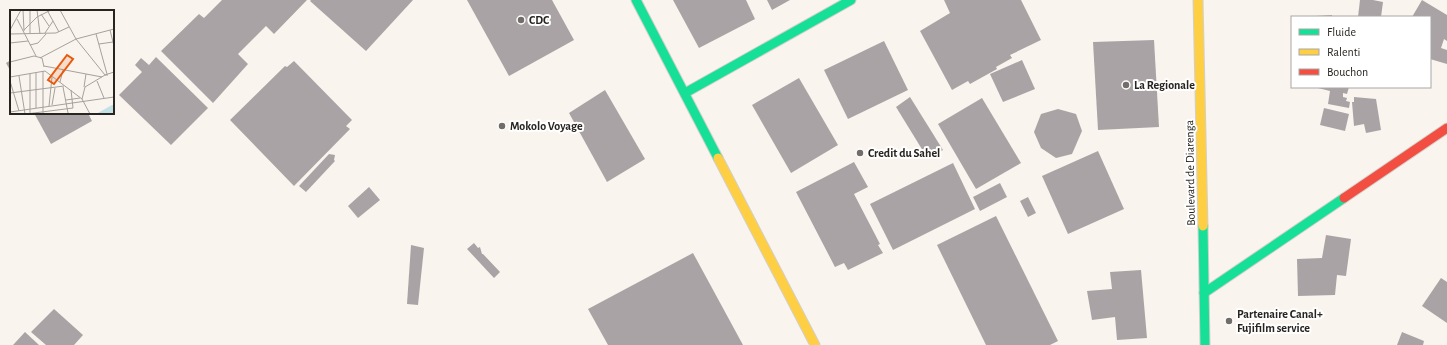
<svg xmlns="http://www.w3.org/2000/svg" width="1447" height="345" font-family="'Alegreya Sans',sans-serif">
<rect width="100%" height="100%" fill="#f9f4ee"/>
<g fill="#aaa3a5">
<path d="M222,0H307L274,34L266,26L238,54L248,64L213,103L161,51L199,14L204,18Z"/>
<path d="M311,0H413L366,51L310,1Z"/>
<path d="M467,0H552L574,40L509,76Z"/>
<path d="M673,0H746L755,19L699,48Z"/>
<path d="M767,0H790L772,10Z"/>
<path d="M944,0H1021L1041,40L1010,55L1012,58L996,67L997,69L970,84L968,81L952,90L920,31L950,13Z"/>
<path d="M1360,0H1373L1383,2L1381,17H1358Z"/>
<path d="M1422,0L1447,15V41L1444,39L1441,48L1447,50V64L1430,59V17H1412Z"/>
<path d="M1332,15V17H1315V16Z"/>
<path d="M1154,40L1159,127L1098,130L1093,42Z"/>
<path d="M884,41L908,90L848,119L824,70Z"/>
<path d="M156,57L208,108L171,145L119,95L142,72L135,65L141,58L149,65Z"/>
<path d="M11,60V72L6,63Z"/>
<path d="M1022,60L1035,89L1003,102L990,74Z"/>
<path d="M294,61L352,120L346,126L350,129L294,186L230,120L285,66L287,67Z"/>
<path d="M799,78L838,145L791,173L752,105Z"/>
<path d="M1314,87H1349L1347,94L1343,93V97L1347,98L1346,101L1350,102L1349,108L1328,104L1330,91Z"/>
<path d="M605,90L645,159L607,182L569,113Z"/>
<path d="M910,97L943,150L928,159L896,107Z"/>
<path d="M1354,97L1376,99L1381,130L1366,133L1364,124L1354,126L1352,102H1354Z"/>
<path d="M982,98L1021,163L976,189L938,124Z"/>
<path d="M1324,108L1349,114L1345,131L1320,125Z"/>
<path d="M1058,109L1076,114L1082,131L1072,154L1056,158L1041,148L1034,132L1041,114Z"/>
<path d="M34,113H88L92,121L51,144Z"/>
<path d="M1098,151L1124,209L1068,234L1042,176Z"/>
<path d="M329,154L335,155L334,160L335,161L306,192L299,186Z"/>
<path d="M854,162L868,187L854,194L880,244L878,245L883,253L848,270L844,263L835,267L796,192Z"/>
<path d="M953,163L975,209L893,250L870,204Z"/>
<path d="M1000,183L1007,197L980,211L973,197Z"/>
<path d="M369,187L380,200L358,218L348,206Z"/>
<path d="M1028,197L1036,213L1028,217L1020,201Z"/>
<path d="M996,216L1058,341L1050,345H986L937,245Z"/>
<path d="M1326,235L1351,239L1346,276L1337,275L1335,295L1298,296L1297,259L1322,258Z"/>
<path d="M474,243L478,248L480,247L482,254H483L500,272L494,278L467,249Z"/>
<path d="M411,245L424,248L418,305L407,304Z"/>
<path d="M693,253L743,345H608L588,309Z"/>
<path d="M1141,270L1147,338L1117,340L1115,317L1092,320L1087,291L1112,289L1110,272Z"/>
<path d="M1441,278L1447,282V323L1422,306Z"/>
<path d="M54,309L83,335L74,345H46L31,332Z"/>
<path d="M25,332L39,345H13Z"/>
<path d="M1402,332L1424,341L1423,345H1397Z"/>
</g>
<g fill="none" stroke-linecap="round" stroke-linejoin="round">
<defs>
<g id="fast">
<path d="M636,0L718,158"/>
<path d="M685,93L851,0"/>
<path d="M1203,226L1205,345"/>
<path d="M1204,293L1344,198"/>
</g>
<g id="slow">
<path d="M1198,0L1203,226"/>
<path d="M718,158L815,345"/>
</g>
<path id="jam" d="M1344,198L1447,128"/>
</defs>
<use href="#fast" stroke="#d3cfca" stroke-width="11"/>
<use href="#slow" stroke="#d3cfca" stroke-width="11"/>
<use href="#jam" stroke="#d3cfca" stroke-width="11"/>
<use href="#fast" stroke="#16e098" stroke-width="9"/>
<use href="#slow" stroke="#ffcf43" stroke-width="9"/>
<use href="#jam" stroke="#f24e42" stroke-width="9"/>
</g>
<g fill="#716d68" stroke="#fff" stroke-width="1.5">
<circle cx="521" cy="20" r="4"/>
<circle cx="1126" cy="85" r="4"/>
<circle cx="502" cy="126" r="4"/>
<circle cx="860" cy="153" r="4"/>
<circle cx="1229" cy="321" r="4"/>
</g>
<g text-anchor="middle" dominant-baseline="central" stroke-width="4" stroke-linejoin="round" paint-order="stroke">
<g font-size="12" font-weight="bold" fill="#282420" stroke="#fff" text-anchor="start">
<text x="529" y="20">CDC</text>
<text x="1134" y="85">La Regionale</text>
<text x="510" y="126">Mokolo Voyage</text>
<text x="868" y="153">Credit du Sahel</text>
<text x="1237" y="314">Partenaire Canal+<tspan x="1237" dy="14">Fujifilm service</tspan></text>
</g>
<g font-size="12" fill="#282420" stroke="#fff">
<text transform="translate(1190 173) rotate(-91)">Boulevard de Diarenga</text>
</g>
</g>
<g transform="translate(10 10)">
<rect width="104" height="104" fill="#f9f4ee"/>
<path d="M102,95H104V104H86Z" fill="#c1e1e5"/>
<path fill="none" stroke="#a5a19c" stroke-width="1" d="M13,0L14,21M20,0V24M27,0L30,24M37,0L49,22M50,0L66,29M31,4L39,16M7,9L26,46M0,20L11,0M14,20L27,7L41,0M100,20L104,36M35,23L43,11M0,24L46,23L59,17M86,24L97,64M66,29L95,65M0,33L18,31M89,34L103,32M20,35L28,33L36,24M30,48L66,29L104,19M0,52L24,46L32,48L34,57M34,56L92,67M33,61V104M35,61L72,89L80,104M20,64V104M98,65H95L104,62M9,66L15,104M0,67L35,61M0,71L9,101M87,71L94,88M50,72L53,60M53,77L58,103M74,77L76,64M0,83L54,76M72,89L75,77L95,65M56,90L70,88M42,95L45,78M39,96L42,67M26,98V63M0,102L104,87M16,104L63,98L61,80"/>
<path fill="#e8590c" fill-opacity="0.15" stroke="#e8590c" stroke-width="2" d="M57,45L63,49L44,74L38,70Z"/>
<rect width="104" height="104" fill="none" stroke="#282420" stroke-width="2"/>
</g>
<rect x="1291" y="16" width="140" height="72" fill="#ffffff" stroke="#a9a7a6"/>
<rect x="1299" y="29" width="20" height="6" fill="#16e098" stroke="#a9a7a6"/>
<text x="1327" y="36" font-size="12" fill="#282420">Fluide</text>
<rect x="1299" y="49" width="20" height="6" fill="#ffcf43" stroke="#a9a7a6"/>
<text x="1327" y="56" font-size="12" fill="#282420">Ralenti</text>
<rect x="1299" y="69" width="20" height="6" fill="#f24e42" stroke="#a9a7a6"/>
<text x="1327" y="76" font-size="12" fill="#282420">Bouchon</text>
</svg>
